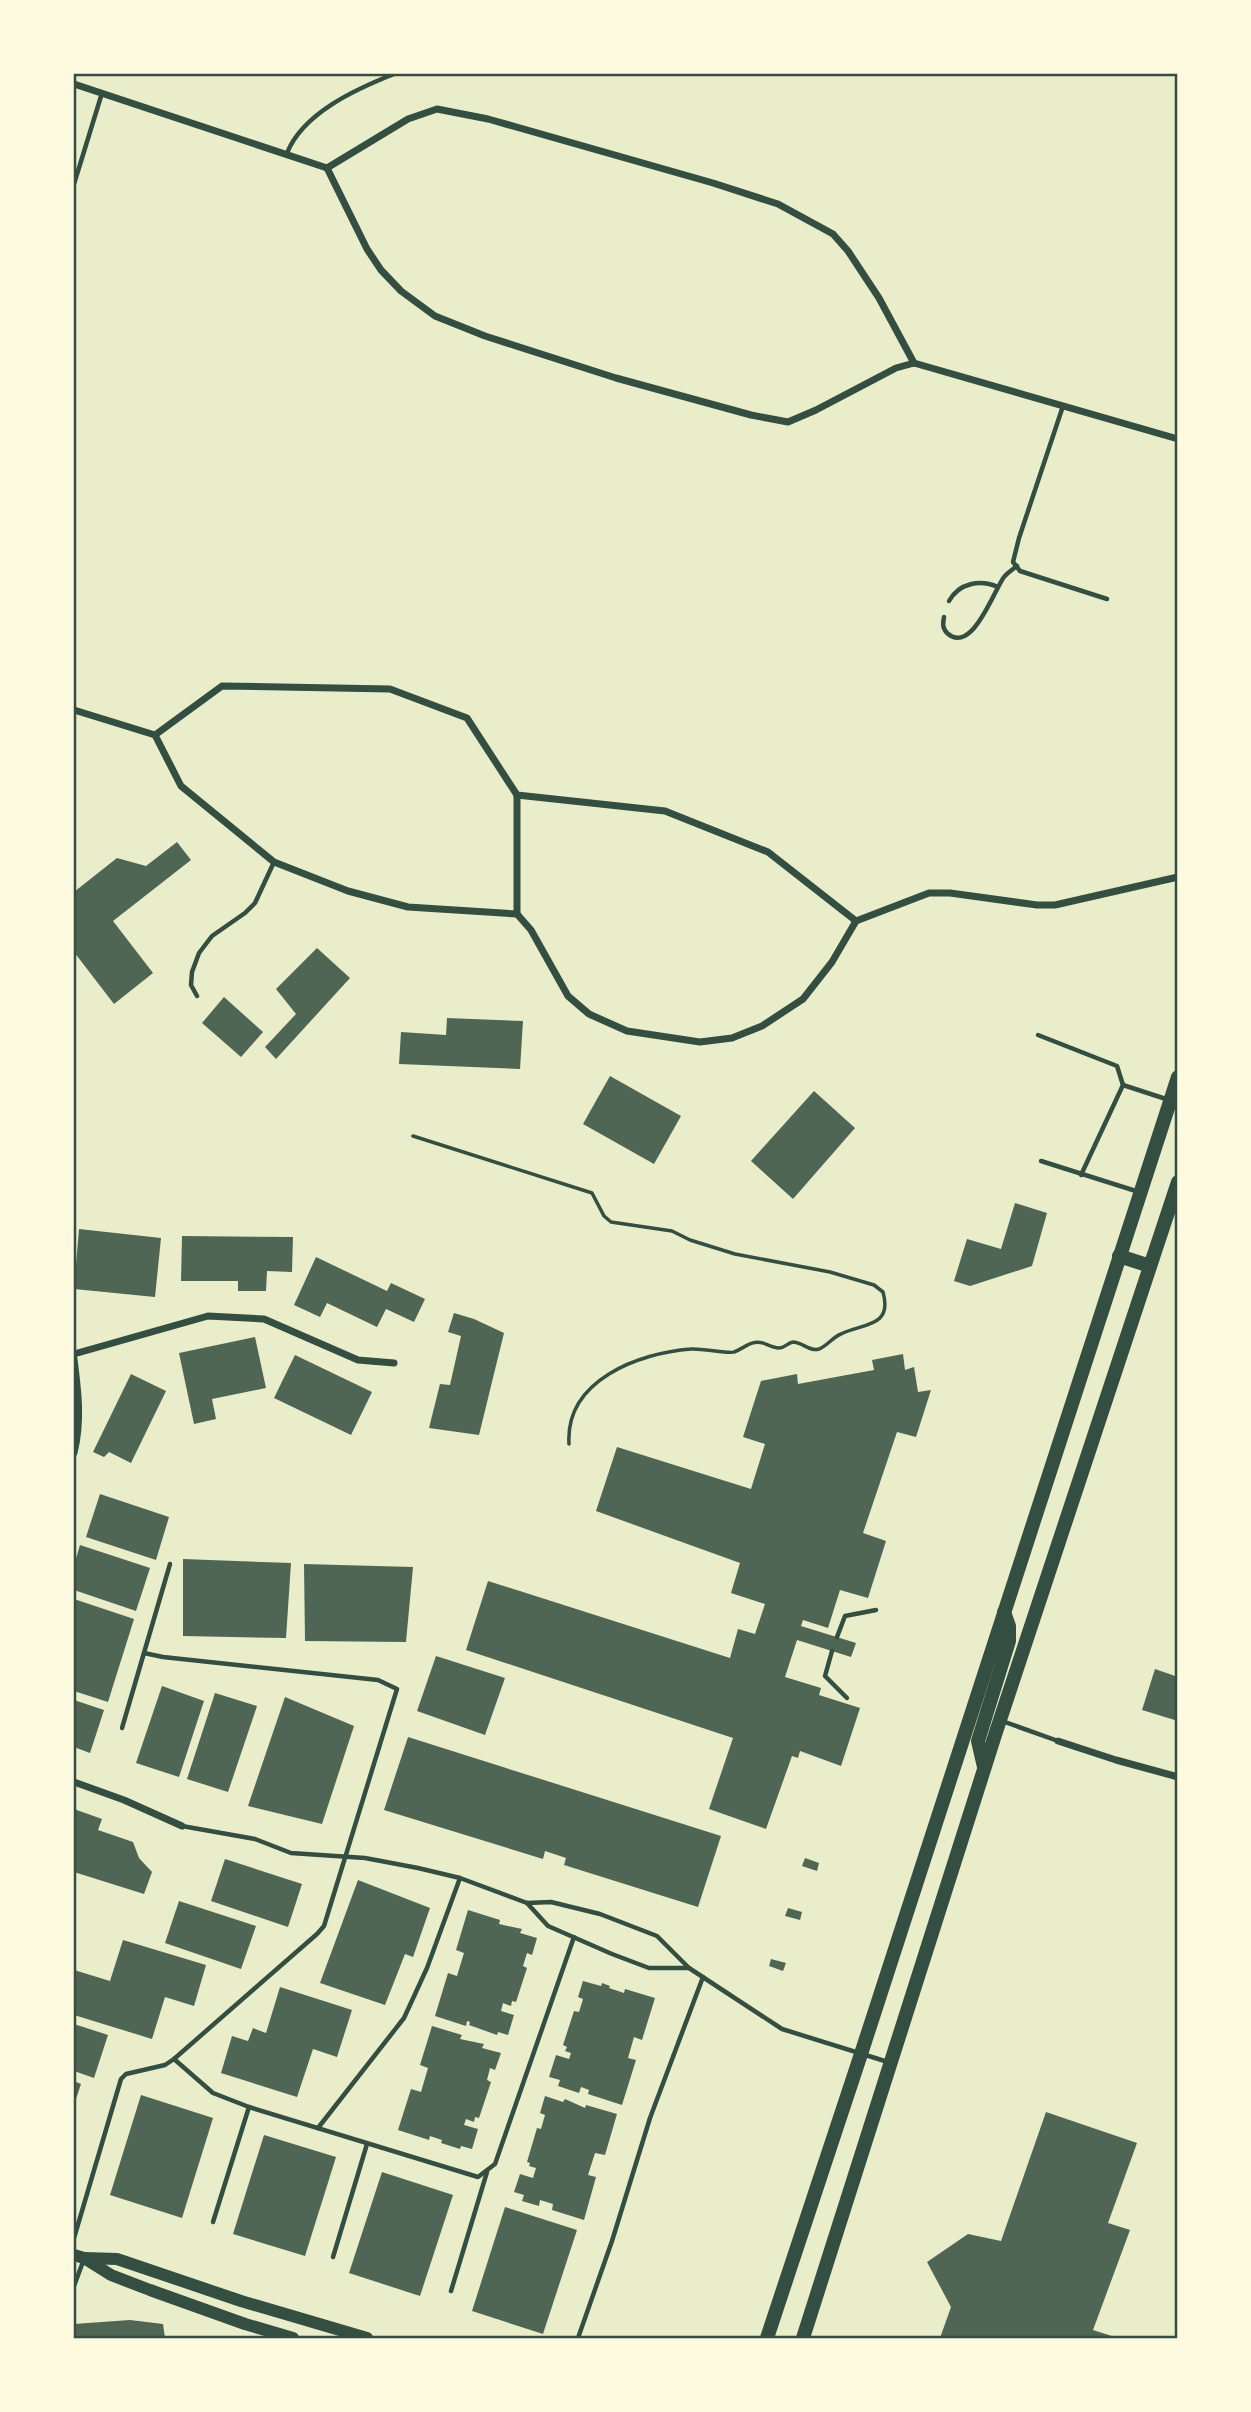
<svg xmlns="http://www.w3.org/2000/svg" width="1251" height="2412" font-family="'Fira Sans Condensed',sans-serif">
<rect width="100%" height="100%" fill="#e9edc9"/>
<g fill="#4f6655">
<path d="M177,842L191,860L113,921L153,973L114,1004L74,952V892L117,858L146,866Z"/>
<path d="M317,948L350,978L276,1059L265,1047L296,1014L276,989Z"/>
<path d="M224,997L263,1032L241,1057L202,1023Z"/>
<path d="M447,1018L523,1021L520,1069L399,1064L401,1032L446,1035Z"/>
<path d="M610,1076L681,1116L654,1164L583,1124Z"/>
<path d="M814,1091L855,1128L793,1199L751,1161Z"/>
<path d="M1015,1203L1047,1213L1032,1266L970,1286L954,1281L967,1239L1001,1249Z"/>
<path d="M79,1229L161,1238L155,1297L74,1289Z"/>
<path d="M182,1236L293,1237L292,1272L267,1271L266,1291H238V1281H181Z"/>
<path d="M316,1257L387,1291L391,1283L425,1299L414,1322L386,1309L377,1327L327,1303L320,1317L294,1305Z"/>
<path d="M454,1313L474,1319L504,1333L479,1435L429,1428L440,1384L450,1385L461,1336L448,1332Z"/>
<path d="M255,1337L266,1388L212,1399L216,1419L194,1424L179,1353Z"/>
<path d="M903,1354L905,1370L914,1367L918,1392L931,1390L916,1437L897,1432L863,1533L886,1541L868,1598L840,1590L828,1628L803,1620L801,1626L856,1643L851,1657L797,1640L785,1677L821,1688L819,1695L860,1708L841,1766L800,1751L798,1758L792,1756L766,1829L709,1809L733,1738L466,1650L488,1581L730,1658L738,1629L755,1634L765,1604L731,1593L740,1563L596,1511L617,1447L751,1489L765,1444L743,1437L761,1381L797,1374L798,1384L874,1370L872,1360Z"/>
<path d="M295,1355L372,1392L351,1435L274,1398Z"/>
<path d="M131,1374L166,1391L131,1463L109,1452L104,1457L93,1452Z"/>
<path d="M100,1494L169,1517L156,1560L86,1537Z"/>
<path d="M80,1545L150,1568L136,1611L74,1590V1565Z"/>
<path d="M183,1559L291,1563L286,1638L183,1636Z"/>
<path d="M304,1564L413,1567L406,1642L305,1641Z"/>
<path d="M74,1599L134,1619L108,1702L74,1691Z"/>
<path d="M436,1656L505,1678L485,1735L417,1711Z"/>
<path d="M1155,1669L1178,1677V1721L1142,1710Z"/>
<path d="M162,1686L204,1701L179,1777L136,1763Z"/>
<path d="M215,1693L257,1706L228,1792L187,1779Z"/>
<path d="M285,1697L354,1726L322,1824L248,1806Z"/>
<path d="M74,1700L104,1710L90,1753L74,1747Z"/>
<path d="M408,1737L721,1836L698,1907L564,1865L566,1858L545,1851L543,1859L384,1810Z"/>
<path d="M74,1809L102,1819L98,1830L133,1842L139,1858L152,1872L144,1894L74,1872Z"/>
<path d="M805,1858L819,1863L817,1871L802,1866Z"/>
<path d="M225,1859L302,1884L288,1927L211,1901Z"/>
<path d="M358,1880L430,1908L413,1957L405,1954L385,2005L320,1983Z"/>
<path d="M179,1901L256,1926L241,1969L165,1943Z"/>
<path d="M788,1908L802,1912L800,1920L785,1916Z"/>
<path d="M468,1910L500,1920L499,1924L522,1929L520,1933L537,1938L532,1955L527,1953L523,1966L527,1968L516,2002L512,2001L511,2006L503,2003L501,2011L514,2015L508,2035L498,2032L497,2035L469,2025L470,2022L467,2021L466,2026L435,2016L448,1973L457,1976L464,1953L456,1950Z"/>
<path d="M123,1940L206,1965L194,2006L165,1997L152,2039L74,2015V1970L110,1981Z"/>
<path d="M771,1959L786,1963L783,1971L769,1966Z"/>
<path d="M583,1981L601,1986L602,1983L610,1986L609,1988L624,1993L625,1989L655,1998L642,2040L634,2037L628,2058L636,2060L622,2105L588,2094L589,2090L581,2087L579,2093L558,2086L560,2080L549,2077L556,2055L569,2059L571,2053L565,2051L567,2047L563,2045L574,2011L579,2012L583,1999L578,1997Z"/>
<path d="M280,1987L352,2010L337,2057L313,2049L297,2097L221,2073L232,2036L248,2041L253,2028L266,2033Z"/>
<path d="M74,2024L108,2035L94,2078L74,2071Z"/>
<path d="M432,2026L462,2035L460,2039L484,2044L482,2048L501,2053L495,2070L490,2068L487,2080L491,2082L479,2118L475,2117L474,2122L466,2119L464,2125L478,2129L472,2149L461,2146L460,2149L441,2143L442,2140L430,2136L429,2140L398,2130L411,2089L421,2092L428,2068L420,2065Z"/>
<path d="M74,2081L81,2084L74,2105Z"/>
<path d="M141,2095L213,2118L182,2218L110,2195Z"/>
<path d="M545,2096L563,2102L565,2099L585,2108L586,2105L617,2114L605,2155L595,2153L588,2175L596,2177L584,2220L552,2210L553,2204L540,2200L539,2206L522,2201L524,2195L514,2192L520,2174L533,2178L536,2168L529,2166L530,2163L527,2162L537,2128L541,2129L545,2115L540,2113Z"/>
<path d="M1046,2112L1137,2143L1108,2223L1130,2230L1093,2330L1118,2338H940L951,2307L927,2262L968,2234L1001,2241Z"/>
<path d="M264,2135L336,2157L305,2256L233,2234Z"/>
<path d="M382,2172L453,2195L420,2296L349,2273Z"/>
<path d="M505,2207L577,2230L543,2334L472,2311Z"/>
<path d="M130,2320L163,2324L165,2338H74V2324Z"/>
</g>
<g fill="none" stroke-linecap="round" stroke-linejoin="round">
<path stroke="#344e41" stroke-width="3.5" d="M413,1136L592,1193L604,1216L611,1222L672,1231L690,1240L735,1254L830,1272L874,1285L883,1292C893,1328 862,1323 841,1334C833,1337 827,1346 819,1349C810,1352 802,1342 793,1342C787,1343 785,1348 779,1348C773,1348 768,1345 763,1343C750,1340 745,1348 734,1352C730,1354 700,1348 691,1349C639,1353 565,1380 569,1444"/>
<g stroke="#344e41" stroke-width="4.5">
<path d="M287,153C303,113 356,89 394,74"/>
<path d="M74,184L102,93"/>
<path d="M1063,406L1019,538L1013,562L1020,571L1107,599"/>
<path d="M949,601C959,583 980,579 998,587"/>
<path d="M944,617C943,623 942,628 947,633C972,656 994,590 1004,577C1007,573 1012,570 1017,566"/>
<path d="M197,996L191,985L192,972L199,953L212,936L245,913L255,903L274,862"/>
<path d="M1038,1035L1117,1066L1123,1085"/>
<path d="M1041,1161L1139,1192"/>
<path d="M1081,1175L1123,1085L1169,1100"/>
<path d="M837,1637L845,1616L876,1610"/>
<path d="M832,1651L825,1676L847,1698"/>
<path d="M1002,1721L1058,1741"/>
<path d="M122,1728L170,1564"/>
<path d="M182,1826L255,1839L291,1853L365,1858L418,1868L460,1878L527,1903L551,1902L600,1914L657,1936L689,1968L782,2029L888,2062"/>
<path d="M527,1903L548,1926L612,1954L649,1968H689"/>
<path d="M174,2059L213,2093L249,2107L478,2177L495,2164L574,1937"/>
<path d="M318,2128L404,2018L427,1968L460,1878"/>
<path d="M213,2222L249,2107"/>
<path d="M74,2238L121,2079L126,2074L165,2065L174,2059L317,1934L324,1926L397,1689L378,1680L163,1657L144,1653"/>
<path d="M333,2257L367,2144"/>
<path d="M74,2286L84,2259"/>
<path d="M451,2291L487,2172"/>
<path d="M578,2338L612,2241L650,2118L703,1977"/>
</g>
<g stroke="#344e41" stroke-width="7">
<path d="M74,84L327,168"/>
<path d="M327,168L367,249L381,270L401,291L435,316L485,336L616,378L751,415L788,422L816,410L896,368L914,363L1178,439"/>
<path d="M327,168L408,119L437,109L488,119L713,183L778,204L833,234L848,251L879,298L914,363"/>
<path d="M74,710L155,735L181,786L274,862L348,891L408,907L517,914L531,930L568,996L589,1014L627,1031L700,1042L732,1038L762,1026L803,999L832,962L856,921L929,893H950L1037,905H1055L1178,877"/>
<path d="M155,735L222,686L390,689L467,718L517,795L665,811L768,852L856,921"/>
<path d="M517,795V914"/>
<path d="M74,1354L208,1316L264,1319L358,1360L394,1363"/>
<path d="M74,1359C78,1391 82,1421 74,1453"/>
<path d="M1058,1741L1116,1760L1178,1777"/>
<path d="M74,1782L124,1800L182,1826"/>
</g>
<g stroke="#344e41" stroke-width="12">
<path d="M74,2255L84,2258L111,2275L150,2290L245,2324L293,2338"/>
<path d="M84,2258L117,2259L241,2301L367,2338"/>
</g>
<g stroke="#344e41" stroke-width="14">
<path d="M1119,1256L1150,1266"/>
<path d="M984,1767L978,1741L1009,1641V1626L1004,1612"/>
<path d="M767,2338L861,2054L1178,1077"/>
<path d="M803,2338L995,1735L1178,1182"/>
</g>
</g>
<rect width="1251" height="2412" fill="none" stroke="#fefae0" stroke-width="150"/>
<rect x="75" y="75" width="1101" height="2262" fill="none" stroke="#344e41" stroke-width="2.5"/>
</svg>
